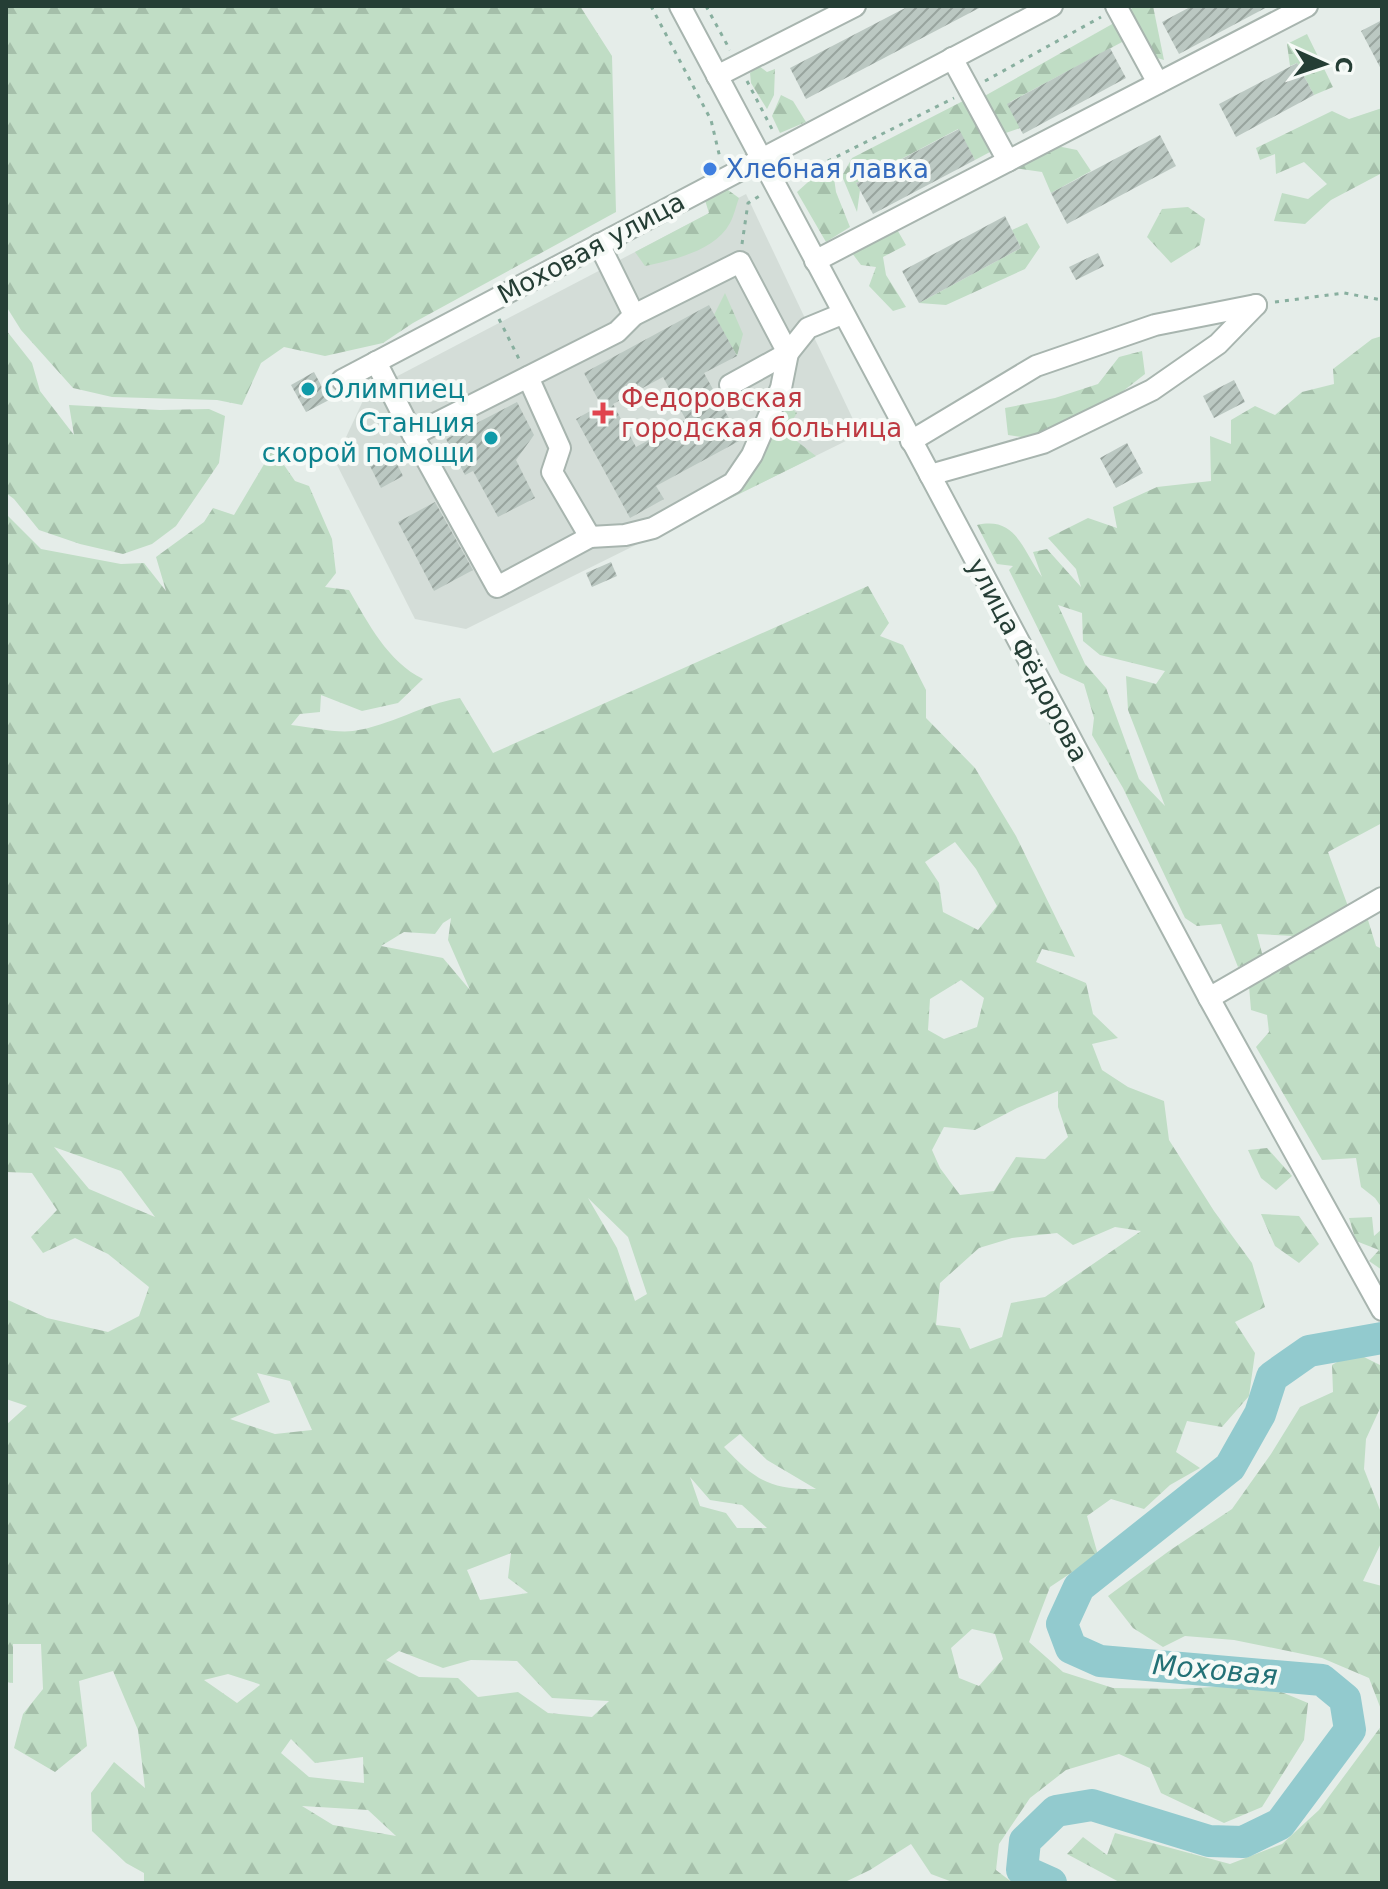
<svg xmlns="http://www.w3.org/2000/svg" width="1388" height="1889" font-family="'DejaVu Sans',sans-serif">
<defs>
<pattern id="forest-firs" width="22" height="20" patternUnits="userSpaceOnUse" patternTransform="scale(2)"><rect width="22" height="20" fill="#c0ddc5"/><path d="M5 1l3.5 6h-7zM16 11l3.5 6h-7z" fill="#a5bfaa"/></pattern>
<pattern id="building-hatch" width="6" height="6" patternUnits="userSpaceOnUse" patternTransform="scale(2)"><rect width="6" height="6" fill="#bbc8c2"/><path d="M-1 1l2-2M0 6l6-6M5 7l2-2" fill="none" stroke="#98a49e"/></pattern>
</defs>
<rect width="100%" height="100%" fill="#e5ede9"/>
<path fill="#d4ddd8" d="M746,194L860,434L466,629L415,619L335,461L367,392Z"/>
<g fill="url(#forest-firs)" fill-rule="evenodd">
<path d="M6,6H580L612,56L616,212L413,323L383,343L325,356L284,347L261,363L242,405L217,400L112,397L73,388L21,330L6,306Z"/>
<path d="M1135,6H1153L1164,60L1151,56L1128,11Z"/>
<path d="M1114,23L1124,41L1010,102L1020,128L1000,135L981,98Z"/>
<path d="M1307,34L1333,87L1314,95L1297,63L1290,66L1287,44Z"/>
<path d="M759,66L767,72L775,69L774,95L767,109L751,83L750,73Z"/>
<path d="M781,95L793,101L806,122L780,133L772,116Z"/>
<path d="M963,101L990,152L975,160L958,129L856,183L860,190L857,212L842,176L852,158Z"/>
<path d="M1382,108V173L1331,200L1305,224L1274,221L1282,193L1308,199L1327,184L1304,162L1276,174L1275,154L1260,160L1256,148L1332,111L1349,119Z"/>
<path d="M1052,145L1077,150L1091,171L1051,193L1042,172L1015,168Z"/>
<path d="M833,171L836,192L850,227L826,242L797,192L817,174Z"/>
<path d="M728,190L739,198C736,206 734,216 730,223C715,251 673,260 645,266L635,252L709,213L703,194Z"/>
<path d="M1188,207L1205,219L1200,245L1171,263L1147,237L1162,209Z"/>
<path d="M1027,223L1040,247L1025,269L946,305L919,303L1021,248L1012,230Z"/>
<path d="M895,226L906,245L883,257L886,275L906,307L893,311L869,286L876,267L861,265L852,253Z"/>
<path d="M725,293L743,334L737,356L714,315Z"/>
<path d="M6,330L32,363L40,391L74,435L69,405L160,410L209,409L225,416L219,463L176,526L152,544L123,554L80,544L39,530L14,499L6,493Z"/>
<path d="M1382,336V823L1328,852L1349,909L1294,936L1257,934L1263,957L1238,967L1221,924L1197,926L1185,918L1123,788L1092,735L1094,718L1084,684L1060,673L1009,570L1013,566L997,564L977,525C1016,516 1022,549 1042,577L1033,552L1047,549L1081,587L1076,569L1048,538L1088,518L1117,528L1113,507L1157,487L1211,481L1210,436L1231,444V420L1255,406L1275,415L1302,392L1334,384L1333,369L1372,339ZM1058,605L1082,613L1083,641L1100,655L1165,671L1156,684L1126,676L1128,710L1165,806L1139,779L1106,688L1085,664Z"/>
<path d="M1142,351L1145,374L1113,399L1029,438L1008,435L1005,408L1055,398L1098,384L1119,357Z"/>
<path d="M783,402L797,413L785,432L816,456L670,528L741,475Z"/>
<path d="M273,449L295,481L309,486L332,539L336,573L325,587L349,590C368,623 388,662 423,679L398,703L362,711L321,695L320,712L300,714L291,725C310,727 334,733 353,731C390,726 423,704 460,698L493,753L868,586L889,623L880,636L903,645L926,690V718L975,768L1016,836L1075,957L1042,949L1036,962L1086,983L1093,1014L1118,1038L1092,1044L1102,1070L1128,1087L1164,1101L1169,1140L1214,1211L1252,1263L1265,1307L1235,1322L1255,1353L1249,1396L1222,1427L1187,1421L1176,1452L1200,1468L1170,1485L1144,1509L1111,1499L1087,1516L1098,1555L1050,1587L1029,1642L1063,1672L1113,1688L1180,1689L1262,1684L1308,1703L1304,1740L1262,1807L1224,1823L1161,1793L1150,1768L1119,1754L1066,1770L1030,1798L999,1844L996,1870L1013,1883H955L931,1874L911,1844L870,1870L843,1883H144V1873L126,1863L92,1831L91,1793L114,1762L145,1788L138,1730L113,1671L79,1681L87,1746L55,1772L14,1748L23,1714L43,1689L41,1644H13V1683L6,1682V1425L27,1406L6,1399V1299L47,1318L108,1332L139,1316L149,1287L108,1254L75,1238L43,1253L31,1237L57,1210L32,1173L6,1172V514L41,549L121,564L144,563L166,591L156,557L204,522L213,508L234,515ZM955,842L976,869L997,906L978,930L943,912L939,883L925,862ZM451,918L448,940L470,990L443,958L381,946L404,932L435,934L443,923ZM961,980L984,998L977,1027L944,1039L928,1030L930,999ZM1058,1091V1107L1068,1137L1045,1159L1016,1157L994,1191L960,1195L940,1168L932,1150L944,1127L975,1130L1017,1108ZM54,1147L121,1171L155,1217L89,1189ZM588,1198L628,1237L647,1294L635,1301L617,1248ZM1115,1227L1141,1231L1045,1297L1011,1303L1002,1337L970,1349L960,1328L936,1325L940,1283L979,1248L1012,1238L1057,1233L1073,1245ZM257,1373L290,1381L312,1430L275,1434L230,1419L270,1402ZM740,1434L767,1460L816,1489C770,1490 755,1480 724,1447ZM690,1477L710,1500L742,1505L767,1528H737L726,1513L700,1506ZM511,1553L508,1578L528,1593L480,1600L467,1570ZM972,1629L995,1634L1003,1659L979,1686L959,1678L951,1648ZM399,1651L443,1668L471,1660L517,1661L552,1698L609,1701L592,1717L548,1713L518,1692L478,1697L458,1678L419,1677L386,1660ZM228,1674L259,1684L260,1685L237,1703L204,1680ZM291,1739L315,1763L363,1757L364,1783L309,1777L281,1753ZM302,1806L368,1810L396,1836L333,1825Z"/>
<path d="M1368,920L1376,946L1382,949V1208L1375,1198L1361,1187L1356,1158L1322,1160L1256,1047L1269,1032L1267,1015L1251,1010L1249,986L1346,928Z"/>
<path d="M1267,1148L1292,1176L1276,1190L1261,1178L1248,1150Z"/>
<path d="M1261,1214L1299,1216L1319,1244L1299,1263L1275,1246Z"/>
<path d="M1372,1217L1374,1236L1382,1229V1270L1369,1261L1379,1250L1356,1241L1349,1218Z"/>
<path d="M1354,1352L1382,1366V1404L1366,1439L1364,1469L1382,1515V1541L1363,1581L1382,1586V1712L1369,1678L1322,1658L1234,1640L1185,1636L1163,1647L1133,1628L1108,1596L1169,1551L1232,1509L1271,1454L1300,1407L1333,1392L1332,1365Z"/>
<path d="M1382,1725V1883H1121L1067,1854L1083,1837L1107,1855L1115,1833L1230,1864L1282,1844L1319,1810Z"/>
</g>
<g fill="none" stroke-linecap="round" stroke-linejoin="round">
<path stroke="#92cace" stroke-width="32" d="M1051,1883L1022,1870L1025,1841L1056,1811L1092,1805L1209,1841L1243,1842L1280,1824L1350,1730L1345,1699L1322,1680L1100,1661L1071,1648L1062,1624L1079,1587L1230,1467L1260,1414L1272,1377L1309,1351L1382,1338"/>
</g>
<g fill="url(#building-hatch)" fill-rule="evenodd">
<path d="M909,6H983L806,99L790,68Z"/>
<path d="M1192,6H1269L1179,54L1162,22Z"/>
<path d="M1382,20V71L1361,31Z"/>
<path d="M1110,48L1126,78L1023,134L1007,104Z"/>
<path d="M1297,63L1314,95L1236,137L1219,104Z"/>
<path d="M959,129L975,160L873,214L856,183Z"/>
<path d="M1160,135L1176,166L1067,224L1051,193Z"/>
<path d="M1005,216L1021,248L919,303L902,271Z"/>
<path d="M1098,253L1104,266L1076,280L1069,267Z"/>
<path d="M709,305L737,356L704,373L741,440L656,486L664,499L630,518L576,419L601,405L584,373ZM663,377L686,420L636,447L613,404Z"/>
<path d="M314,372L329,400L306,412L291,385Z"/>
<path d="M1234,380L1245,402L1214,418L1203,396Z"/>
<path d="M517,402L534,435L516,460L535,498L498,517L473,471L465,475L446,439Z"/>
<path d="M1127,443L1143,473L1116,488L1100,458Z"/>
<path d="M392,454L403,476L381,488L370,466Z"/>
<path d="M435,502L473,570L434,591L398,522Z"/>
<path d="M611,562L617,576L592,587L586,573Z"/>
</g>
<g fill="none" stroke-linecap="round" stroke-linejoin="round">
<defs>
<g id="minor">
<path d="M680,6L1209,998L1382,1310"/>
<path d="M1116,6L1158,83"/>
<path d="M952,58L1008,161"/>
<path d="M717,76L855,6"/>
<path d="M599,244L634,315"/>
<path d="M815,261L1307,6"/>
<path d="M376,362L413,435L497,587L590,537L625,535L653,528L733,483L752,455L781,388L788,353L740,262L634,315L617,332L413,435"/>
<path d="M528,377L560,448L552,472L590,537"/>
<path d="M342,380L1052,6"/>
<path d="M730,385L788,353L808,328L842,314"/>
<path d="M911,441L1036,366L1155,325L1256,305"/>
<path d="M930,475L1043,443L1152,390L1218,344L1256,305"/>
<path d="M1209,998L1382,898"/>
</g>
</defs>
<use href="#minor" stroke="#a8b5af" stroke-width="24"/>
<g stroke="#88af9f" stroke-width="3" stroke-dasharray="4 6" stroke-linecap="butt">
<path d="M651,6L711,120L720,158"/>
<path d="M706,6L730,50"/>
<path d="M747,81L773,131"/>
<path d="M985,81L1101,17"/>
<path d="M792,179L954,98"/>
<path d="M742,244L748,203L761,195"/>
<path d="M1275,302L1344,293L1382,300"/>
<path d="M499,319L519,359"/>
</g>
<use href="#minor" stroke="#fff" stroke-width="20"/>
</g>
<circle fill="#3f7fe0" stroke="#f6faf7" stroke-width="3" cx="710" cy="169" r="8"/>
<g fill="#0f9aa8" stroke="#f6faf7" stroke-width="3">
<circle cx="308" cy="389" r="8"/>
<circle cx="491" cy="438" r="8"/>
</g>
<path fill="#e0444e" stroke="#f6faf7" stroke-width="3" d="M599 401h8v8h8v8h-8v8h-8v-8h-8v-8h8z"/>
<g text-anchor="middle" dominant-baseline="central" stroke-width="8" stroke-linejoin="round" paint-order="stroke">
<g font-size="26" fill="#366cbe" stroke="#f6faf7" text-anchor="start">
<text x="726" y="169">Хлебная лавка</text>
</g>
<g font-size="26" fill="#253e35" stroke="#f6faf7">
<text transform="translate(591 248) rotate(-28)">Моховая улица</text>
<text transform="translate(1028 660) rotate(62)">улица Фёдорова</text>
</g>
<g font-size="26" fill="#0d838f" stroke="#f6faf7" text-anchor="start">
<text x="324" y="389">Олимпиец</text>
<text x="475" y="423" text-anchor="end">Станция<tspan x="475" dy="30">скорой помощи</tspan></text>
</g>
<g font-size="26" fill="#be3a42" stroke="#f6faf7" text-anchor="start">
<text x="621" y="398">Федоровская<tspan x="621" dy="30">городская больница</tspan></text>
</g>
<g font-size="28" font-style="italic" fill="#237176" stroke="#f6faf7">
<text transform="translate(1215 1670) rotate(5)">Моховая</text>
</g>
</g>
<rect width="1388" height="1889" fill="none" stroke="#253e35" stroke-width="16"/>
<g transform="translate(1324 64) rotate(93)" stroke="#f6faf7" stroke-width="6" paint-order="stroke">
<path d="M0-6L14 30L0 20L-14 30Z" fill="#253e35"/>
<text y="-12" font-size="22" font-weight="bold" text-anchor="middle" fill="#253e35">С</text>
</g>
</svg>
